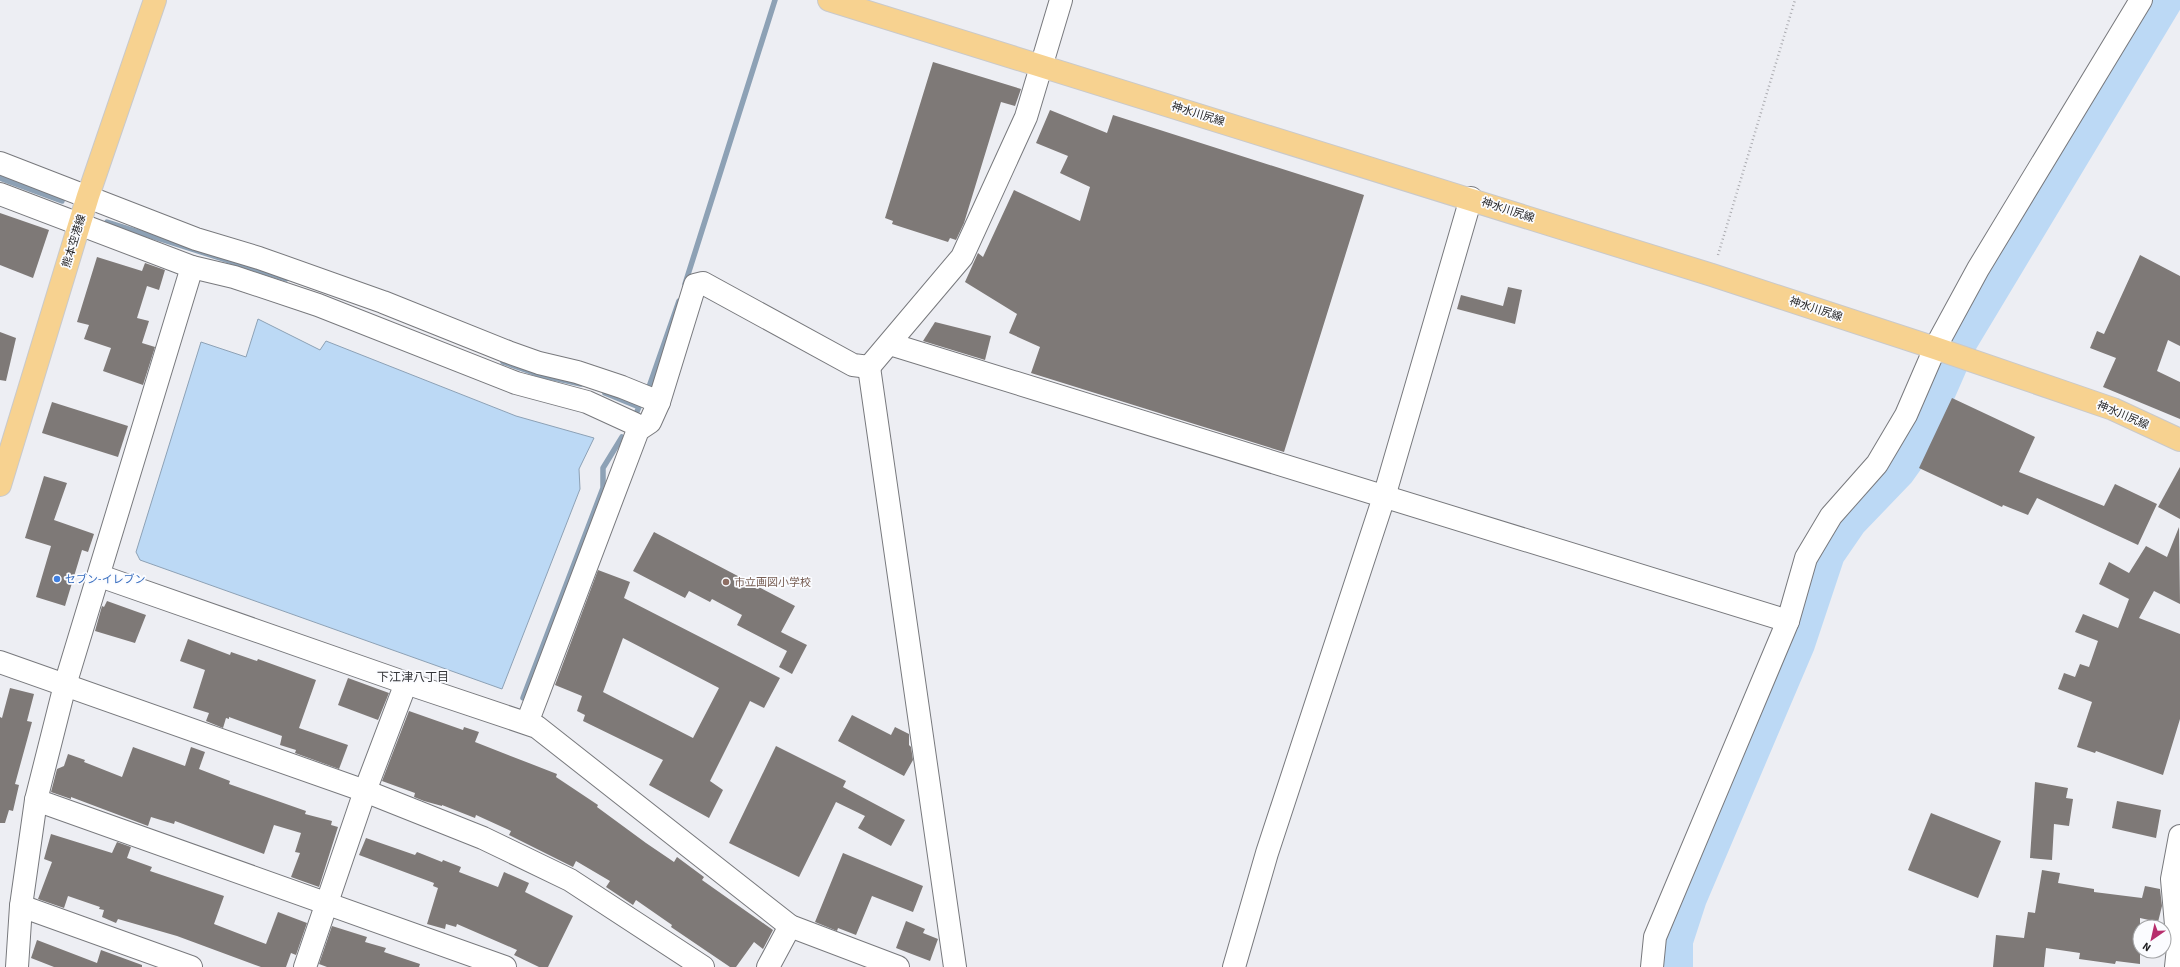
<svg xmlns="http://www.w3.org/2000/svg" width="2180" height="967" font-family="'Source Sans 3','Noto Sans JP',sans-serif">
<rect width="100%" height="100%" fill="#edeef3"/>
<path fill="#bcd9f5" stroke="#8da1b5" d="M258,319L320,350L326,341L516,416L594,438L579,469L580,489L502,689L140,560L136,552L201,342L246,357Z"/>
<g fill="none" stroke-linecap="round" stroke-linejoin="round">
<g stroke="#8da1b5" stroke-width="5.5">
<path d="M0,178L62,201"/>
<path d="M107,222L286,279"/>
<path d="M685,284L775,0"/>
<path d="M503,362L540,375L581,384"/>
<path d="M649,387L679,301"/>
<path d="M605,393L639,407L635,416"/>
<path d="M523,698L603,488V468L622,437"/>
</g>
<path stroke="#bcd9f5" stroke-width="34" d="M1676,967V941L1690,898L1798,644L1828,554L1850,522L1898,472L1913,451L1961,341L2166,0"/>
</g>
<g fill="#7e7977" fill-rule="evenodd">
<path d="M933,62L1021,89L1015,106L1001,102L964,223L956,240L950,238L948,242L892,224L893,221L885,218Z"/>
<path d="M1050,110L1107,133L1113,115L1364,195L1284,452L1031,373L1040,347L1009,333L1017,314L965,282L978,253L983,257L1014,190L1080,221L1090,187L1060,173L1068,156L1036,143Z"/>
<path d="M0,213L49,230L33,278L0,265Z"/>
<path d="M2140,255L2180,276V346L2168,340L2157,371L2180,382V419L2103,387L2116,358L2090,348L2097,331L2104,334Z"/>
<path d="M97,257L142,271L145,263L165,270L159,290L147,286L137,318L149,321L142,343L155,347L143,385L103,371L111,348L84,339L89,325L77,322Z"/>
<path d="M1508,287L1522,290L1515,324L1457,309L1461,295L1503,306Z"/>
<path d="M935,322L991,336L985,360L923,341Z"/>
<path d="M0,332L16,338L6,381L0,380Z"/>
<path d="M1952,398L2035,437L2019,472L2104,506L2115,484L2157,504L2138,545L2037,498L2028,515L2003,505L2002,507L1919,468Z"/>
<path d="M52,402L128,426L118,457L42,433Z"/>
<path d="M2180,467V519L2158,507Z"/>
<path d="M44,476L67,483L54,520L94,534L88,552L82,550L65,606L36,597L51,546L25,538Z"/>
<path d="M2179,527L2180,604L2154,591L2139,618L2180,634V719L2163,775L2096,751L2095,753L2077,747L2092,702L2058,689L2064,673L2075,677L2080,664L2089,667L2098,641L2075,632L2083,614L2118,628L2129,599L2099,584L2109,562L2129,573L2146,546L2167,557Z"/>
<path d="M654,532L795,606L781,632L807,645L792,674L779,667L787,651L737,625L742,615L712,599L710,602L689,591L685,598L633,571Z"/>
<path d="M598,570L630,582L624,598L780,678L764,708L750,701L710,781L723,790L709,818L649,785L663,760L583,721L585,715L577,711L582,696L555,685ZM623,638L719,688L693,738L603,692Z"/>
<path d="M107,601L146,615L135,643L95,631L102,606L104,607Z"/>
<path d="M188,639L230,655L231,652L257,661L258,659L316,680L299,728L348,745L339,769L295,753L296,750L280,745L282,736L229,717V719L226,718L223,728L206,721L209,713L193,708L205,670L180,661Z"/>
<path d="M348,678L389,693L378,720L338,705Z"/>
<path d="M10,688L34,694L27,721L32,722L15,784L19,785L13,811L9,810L5,823H0V717L2,718Z"/>
<path d="M409,711L463,730L464,727L479,732L475,742L557,774L556,777L598,805L597,807L646,843L674,862L677,857L704,877L702,880L773,930L763,949L754,942L736,967H730L671,927L672,925L636,900L633,905L606,887L610,881L576,861L573,867L509,835L511,831L476,815L475,818L442,805V806L424,801L414,797L415,793L382,781Z"/>
<path d="M852,715L891,735L895,727L909,734V745L911,747L913,760L904,776L838,741Z"/>
<path d="M776,746L846,781L843,787L905,820L891,846L858,828L865,816L836,802L799,877L729,843Z"/>
<path d="M133,747L185,766L191,747L205,752L199,769L230,781L229,784L306,811L305,814L332,821L331,825L338,827L319,887L291,877L300,853L295,852L301,833L274,825L264,854L175,821L174,824L151,817L148,826L71,797V799L51,792L57,769L64,766L68,754L85,760L84,762L122,777Z"/>
<path d="M2035,782L2068,788L2066,798L2073,799L2069,826L2054,824L2052,860L2030,858Z"/>
<path d="M2117,801L2161,810L2156,838L2112,828Z"/>
<path d="M1931,813L2001,841L1978,898L1908,870Z"/>
<path d="M51,834L112,853L117,842L131,847L127,858L152,867L150,871L224,896L214,924L266,944L278,912L307,923L296,955L291,953L286,967H261L177,936L118,919L116,923L102,917L104,910L99,909L100,907L68,896L64,908L38,899L52,862L44,859Z"/>
<path d="M366,838L415,855L417,852L442,862L443,860L461,867L459,872L498,887L504,872L529,883L525,892L573,916L548,967H539L514,955L517,950L457,924L456,927L446,924L445,929L427,924L438,888L433,886L434,883L359,855Z"/>
<path d="M843,853L923,886L913,912L872,896L856,935L838,928L837,931L815,922Z"/>
<path d="M2042,870L2060,873L2058,883L2094,889V892L2142,898L2145,886L2160,889L2162,906L2158,922L2140,918V964L2116,961L2115,964L2079,959L2080,953L2046,948L2044,967H1993L1996,935L2024,938L2028,912L2035,913Z"/>
<path d="M906,921L925,929L923,933L938,939L930,961L896,948Z"/>
<path d="M332,926L367,937L365,942L386,948L384,952L420,964L419,967H327L319,964Z"/>
<path d="M37,940L97,963L101,950L142,965V967H54L31,958Z"/>
</g>
<g fill="none" stroke-linecap="round" stroke-linejoin="round">
<defs>
<g id="minor">
<path d="M0,163L196,239L259,258L383,302L508,352L539,363L577,372L622,387L659,402"/>
<path d="M0,194L192,267L234,277L318,305L516,383L587,402L635,424L638,430"/>
<path d="M890,344L1788,621"/>
<path d="M869,367L955,967"/>
<path d="M100,576L406,683L537,727L790,926L898,967"/>
<path d="M0,662L365,791L483,838L570,880L703,967"/>
<path d="M527,723L638,430L650,422L659,402L695,285L703,283L853,365L869,367L962,257L1026,117L1061,0"/>
<path d="M36,800L505,967"/>
<path d="M21,906L191,967"/>
<path d="M17,967L21,906L36,800L65,685L192,267"/>
<path d="M305,967L365,791L406,683"/>
<path d="M768,967L790,926"/>
<path d="M1234,967L1267,853L1384,497L1471,198"/>
<path d="M1652,967L1655,937L1788,621L1806,558L1831,516L1877,464L1906,415L1935,348L1978,269L2141,0"/>
<path d="M2176,967L2178,948L2172,879L2180,836"/>
</g>
<g id="major">
<path d="M829,0L1712,275L1935,348L2113,409L2180,440"/>
<path d="M0,485L88,196L155,0"/>
</g>
</defs>
<use href="#minor" stroke="#78797d" stroke-width="24"/>
<use href="#major" stroke="#c9c9ca" stroke-width="24"/>
<path stroke="#ababb0" stroke-width="2.5" stroke-dasharray="1 3" stroke-linecap="butt" d="M1718,255L1795,0"/>
<use href="#minor" stroke="#fff" stroke-width="22"/>
<use href="#major" stroke="#f7d290" stroke-width="22"/>
</g>
<circle fill="#3f7fe0" stroke="#fbfcff" stroke-width="1.5" cx="57" cy="579" r="4"/>
<circle fill="#8d6e63" stroke="#fbfcff" stroke-width="1.5" cx="726" cy="582" r="4"/>
<g text-anchor="middle" dominant-baseline="central" stroke-width="3.5" stroke-linejoin="round" paint-order="stroke">
<g font-size="11" fill="#1f1f21" stroke="#fbfcff">
<text transform="translate(1198 114) rotate(17)">神水川尻線</text>
<text transform="translate(1508 210) rotate(18)">神水川尻線</text>
<text transform="translate(74 241) rotate(-73)">熊本空港線</text>
<text transform="translate(1816 309) rotate(18)">神水川尻線</text>
<text transform="translate(2123 415) rotate(23)">神水川尻線</text>
</g>
<g font-size="11" fill="#366cbe" stroke="#fbfcff" text-anchor="start">
<text x="65" y="579">セブン-イレブン</text>
</g>
<g font-size="11" fill="#785e54" stroke="#fbfcff" text-anchor="start">
<text x="734" y="582">市立画図小学校</text>
</g>
<g font-size="12" fill="#343539" stroke="#fbfcff">
<text x="413" y="677">下江津八丁目</text>
</g>
</g>
<g transform="translate(2152 939) rotate(214)"><circle r="19" fill="#fbfcff" stroke="#a3a4a6"/>
<path d="M0-3L7 15L0 10L-7 15Z" fill="#b72e6d"/>
<text y="-6" font-size="11" font-weight="bold" text-anchor="middle" fill="#1f1f21">N</text>
</g>
</svg>
